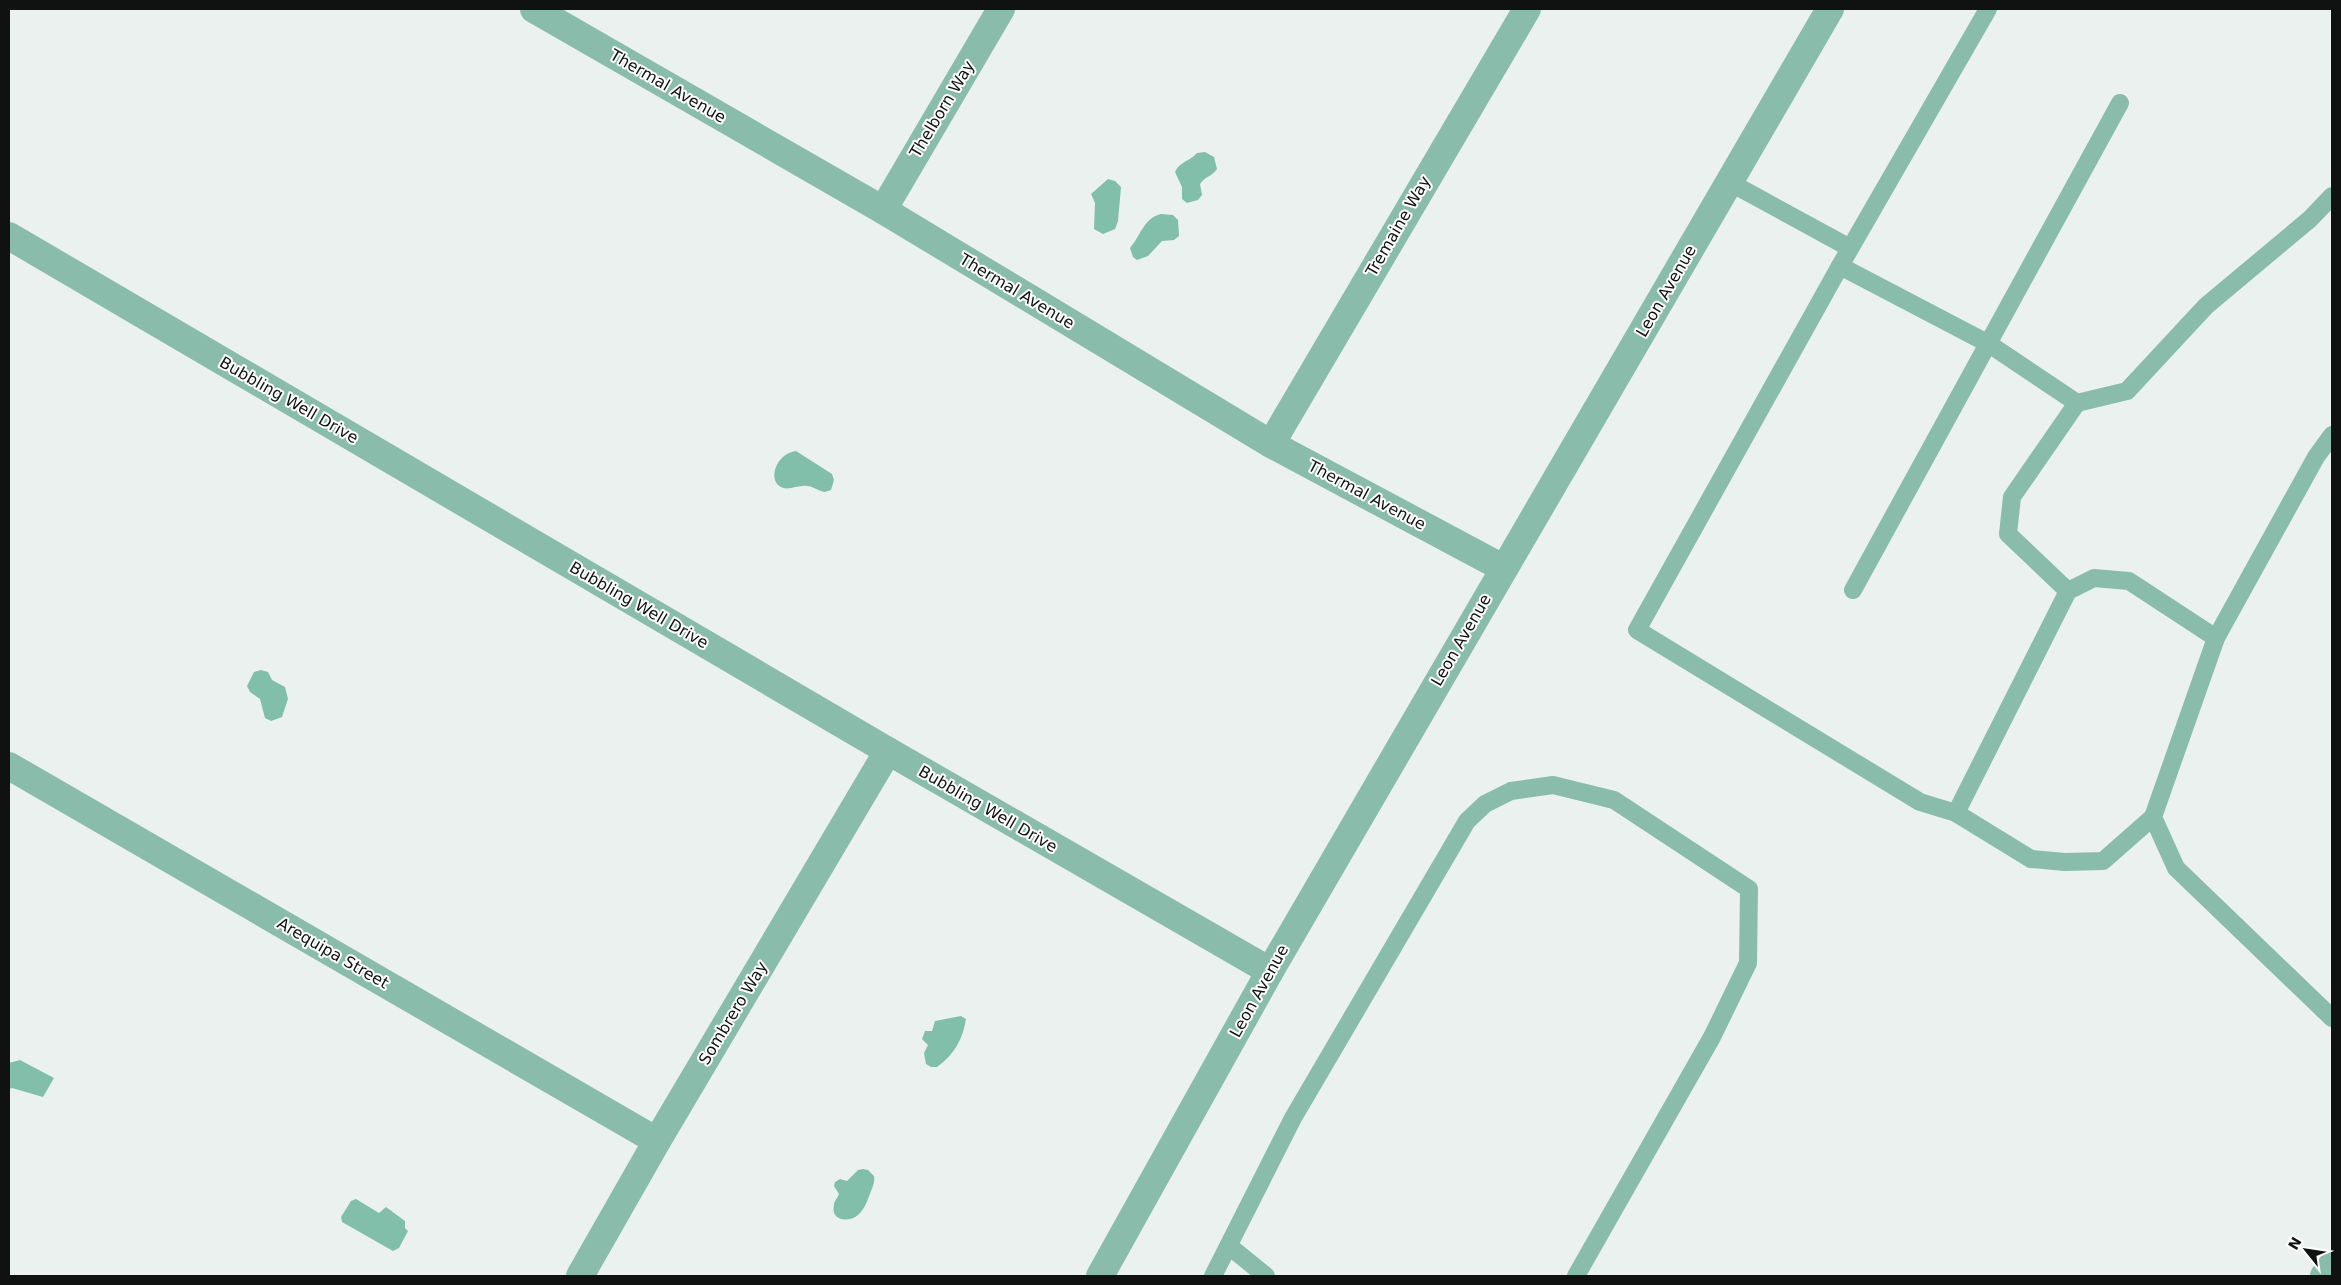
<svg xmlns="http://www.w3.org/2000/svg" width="2341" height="1285" font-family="'DejaVu Sans',sans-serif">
<rect width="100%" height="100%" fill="#ebf1ef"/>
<g fill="#81bfab">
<path d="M1205,152L1214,157L1217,169C1212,177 1205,176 1200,184L1202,195L1198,200L1187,203L1182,199V187L1175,172C1179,162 1190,161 1197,153Z"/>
<path d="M1108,179L1115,181L1121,187L1118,221L1115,229L1103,234L1094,229L1095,203L1091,194Z"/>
<path d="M1161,214L1173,215L1178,220L1179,236L1174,240L1162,241L1148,256L1137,260L1133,257L1130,248C1141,235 1144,218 1161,214Z"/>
<path d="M796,451L832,474L834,480L831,490L825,492C818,491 813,486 807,486C799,485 790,490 783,488C766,482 776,453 796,451Z"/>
<path d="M261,670L268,672L272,680L285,687L288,699L282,717L271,721L265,718L260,699L250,692L247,686L254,672Z"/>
<path d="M961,1016L966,1019C963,1039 954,1055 937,1067H931L926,1064L924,1053L928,1045L922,1039L925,1031H932L935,1021Z"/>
<path d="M20,1060L54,1078L43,1097L12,1088L9,1089V1063Z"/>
<path d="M863,1169L868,1170L874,1176C875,1182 873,1186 871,1191C868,1199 865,1209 858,1215C849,1223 830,1221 834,1205C834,1202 837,1198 839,1194L834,1186L835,1182L840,1179L847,1181L858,1170Z"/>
<path d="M356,1199L379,1213L386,1207L405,1221V1228L408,1231L399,1248L393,1251L342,1222L341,1217L351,1201Z"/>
</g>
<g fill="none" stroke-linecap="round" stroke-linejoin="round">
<g stroke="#8abcac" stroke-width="18">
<path d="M1988,9L1840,266L1637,630L1920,802L1956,813L2031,859L2065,862L2103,861L2153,817"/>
<path d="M1729,182L1850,248"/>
<path d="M1840,266L1989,344L2077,403L2012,497L2008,534L2068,591"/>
<path d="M2077,403L2127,391L2206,306L2310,219L2332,196"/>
<path d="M2332,435L2316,457L2216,638L2153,817L2176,868L2332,1018"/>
<path d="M1853,590L2120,103"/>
<path d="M1956,813L2068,591L2094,578L2129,581L2216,638"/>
<path d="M1229,1246L1266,1276"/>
<path d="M1213,1276L1293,1118L1467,821L1485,804L1511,791L1553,785L1614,800L1749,889L1748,963L1712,1037L1576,1276"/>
</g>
<g stroke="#8abcac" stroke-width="28">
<path d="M534,9L883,210L1271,444L1503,568"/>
<path d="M883,210L1001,9"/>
<path d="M9,236L888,751L1270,971"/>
<path d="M1271,444L1527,9"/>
<path d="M9,766L657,1141"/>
<path d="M580,1276L657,1141L888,751"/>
<path d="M1100,1276L1270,971L1830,9"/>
<path d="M2324,1276L2332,1265"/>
</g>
</g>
<g text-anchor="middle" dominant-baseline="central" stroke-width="4" stroke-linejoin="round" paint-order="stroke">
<g font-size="16" fill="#101212" stroke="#fff">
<text transform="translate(668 86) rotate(30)">Thermal Avenue</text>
<text transform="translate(942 109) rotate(-59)">Thelborn Way</text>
<text transform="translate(1398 226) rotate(-60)">Tremaine Way</text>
<text transform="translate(1017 291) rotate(31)">Thermal Avenue</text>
<text transform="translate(1666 291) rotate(-60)">Leon Avenue</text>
<text transform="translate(289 400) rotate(30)">Bubbling Well Drive</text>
<text transform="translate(1367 495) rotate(28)">Thermal Avenue</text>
<text transform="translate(639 605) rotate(30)">Bubbling Well Drive</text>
<text transform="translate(1461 640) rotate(-60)">Leon Avenue</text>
<text transform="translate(988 809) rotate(30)">Bubbling Well Drive</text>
<text transform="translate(333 953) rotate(30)">Arequipa Street</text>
<text transform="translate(1259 991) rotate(-61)">Leon Avenue</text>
<text transform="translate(733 1013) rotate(-59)">Sombrero Way</text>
</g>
</g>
<rect width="2341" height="1285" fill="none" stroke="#101212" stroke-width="20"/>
<g transform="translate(2306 1250) rotate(300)" stroke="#ffffff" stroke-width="4" paint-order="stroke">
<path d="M0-4L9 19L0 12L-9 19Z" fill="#101212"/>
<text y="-8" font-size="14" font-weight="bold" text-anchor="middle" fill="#101212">N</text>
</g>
</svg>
